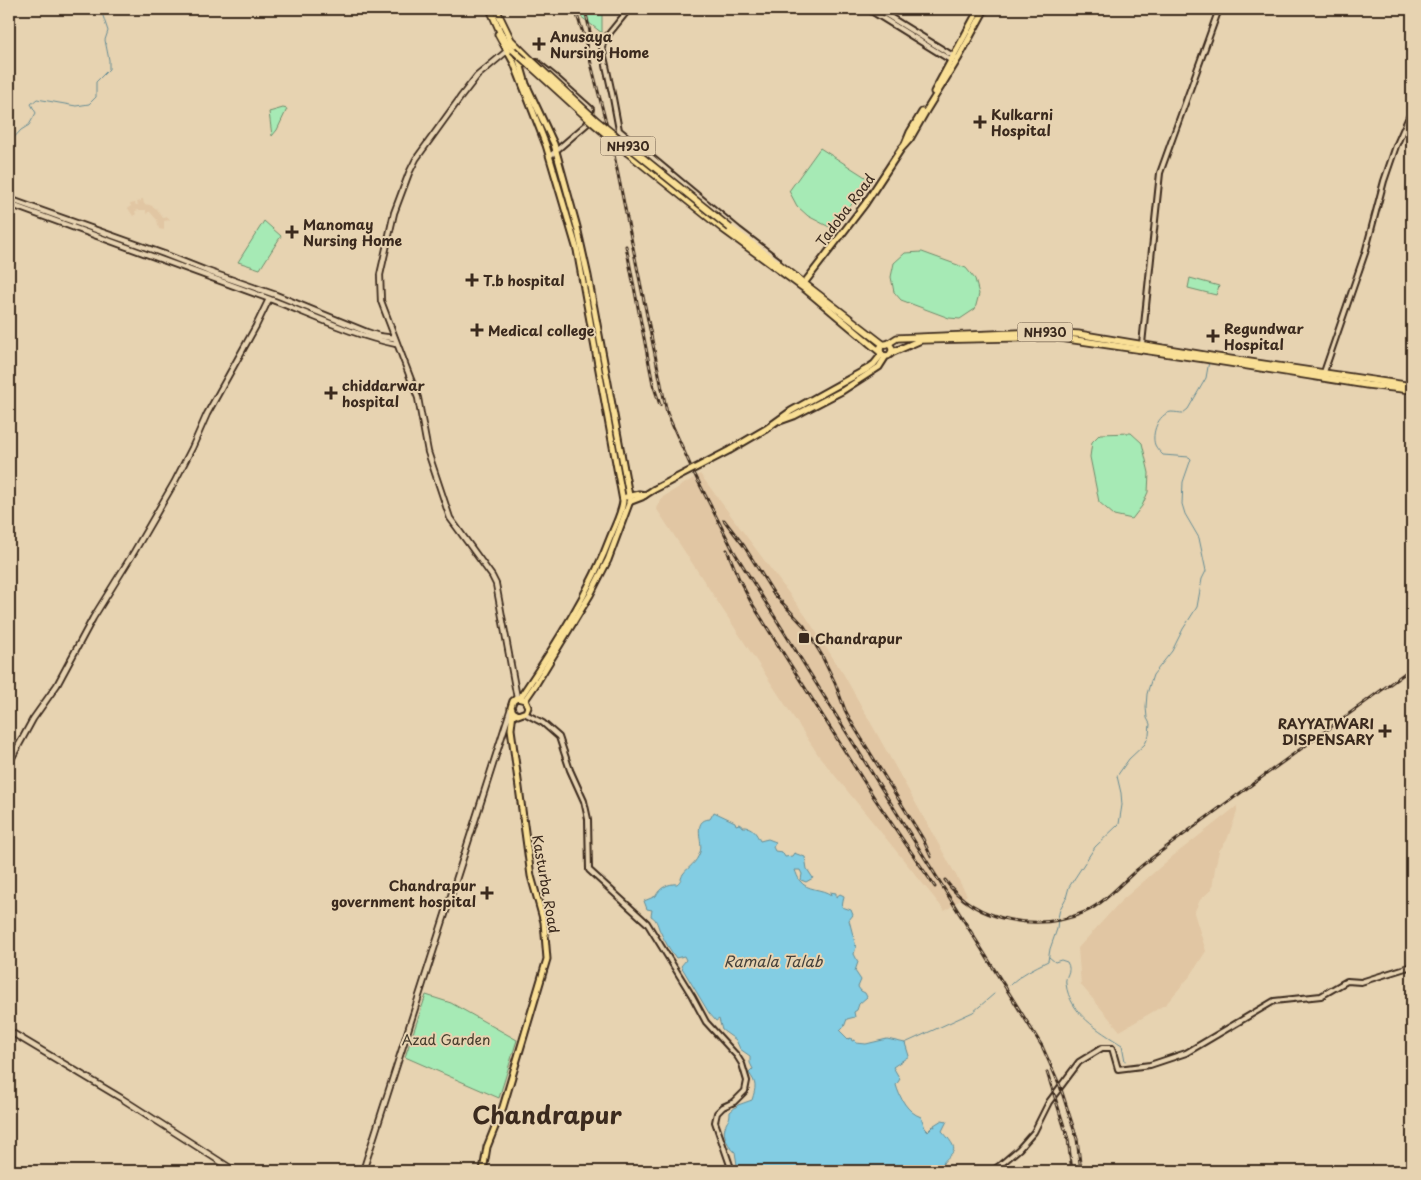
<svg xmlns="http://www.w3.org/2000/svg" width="1421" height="1180" font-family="'Playpen Sans',sans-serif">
<rect width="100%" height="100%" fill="#e7d3b1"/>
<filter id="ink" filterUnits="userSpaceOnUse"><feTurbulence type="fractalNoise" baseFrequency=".02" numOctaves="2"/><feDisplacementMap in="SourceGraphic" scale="10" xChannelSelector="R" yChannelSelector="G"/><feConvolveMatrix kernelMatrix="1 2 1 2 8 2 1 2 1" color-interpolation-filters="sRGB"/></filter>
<g filter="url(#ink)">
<g fill="#e1c6a3">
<path d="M141,199H143L144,204L150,205L157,209L163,218L168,217L170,220L164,221V230L159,229L157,220L150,212H148L147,214L146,213V210H139L135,211L136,214L133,216L128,208L131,206L130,204L135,203L136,205H138L137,202L141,201Z"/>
<path d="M700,474L805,615L844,675L967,895L945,911L819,756L656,508L663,497Z"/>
<path d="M1237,806V812L1227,840L1219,851L1215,868L1212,889L1200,900L1194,913L1206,951L1191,975L1166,1004L1120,1031L1081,985L1078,948L1121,901L1173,856Z"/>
</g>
<g fill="#a6eab5" stroke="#708a6a">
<path d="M571,9H602V33Z"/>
<path d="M283,108L287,109L277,130L272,136L269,112Z"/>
<path d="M820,148L870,180L833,229L808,216L797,206L789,191Z"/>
<path d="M264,221L281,236L260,269L238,262Z"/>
<path d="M922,252L966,268L975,279L979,294L975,309L960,319L949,318L901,300L894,292L891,277L894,263L905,253Z"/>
<path d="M1190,278L1219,286L1216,295L1188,288Z"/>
<path d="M1131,433L1142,443L1149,473L1148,492L1142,506L1132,519L1114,515L1099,502L1090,457L1092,442L1100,434Z"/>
<path d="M426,995L451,1003L517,1040L499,1098L405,1057Z"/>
</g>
<path fill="#83cde3" stroke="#668c94" d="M714,812L735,822L736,825L739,824L743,827C752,826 756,833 760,841L768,839L776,842L773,847L775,851L782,852L785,857L792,856L794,853L805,857L807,869L813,878L806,882L801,880L802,874L800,870H795C796,873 798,878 800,881C807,891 822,888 831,895L830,892L836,893V897L840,894L844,896L842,907L851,910L853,915L849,920L856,947L854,954L858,962L855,971L861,980L858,987L861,991L865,993L867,997L859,1004L857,1010L854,1012L855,1017L847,1019L844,1027L840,1031L848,1039L851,1038L852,1041L855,1040L856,1043L866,1044L887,1039L905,1043L909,1056L893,1067L900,1079L896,1085C900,1098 907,1112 921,1117L925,1128L928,1131L933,1126L935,1127L934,1125L942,1120L947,1121L942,1131C966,1157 947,1149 939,1171H738L735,1152C729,1148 722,1135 725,1127C727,1120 730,1121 730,1112L738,1105L752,1100C756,1087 757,1084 749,1073L753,1069L750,1063V1056L740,1049L736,1040L722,1030L719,1019L716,1021L709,1013L681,966L686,960L684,956L676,958C670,950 665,942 661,933C657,926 658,920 651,916L652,910L647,909L644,901L656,896C659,888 669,883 677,884C681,881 681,878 683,874C689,866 696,864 700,852C704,843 691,820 710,819Z"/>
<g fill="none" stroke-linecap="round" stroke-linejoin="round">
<g stroke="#668c94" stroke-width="1">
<path d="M9,143L21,130L29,125L36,113L31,104L37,99L76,106L89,104L96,97V82L109,69V60L105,40L108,31L102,13L91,9"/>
<path d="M9,183H11L14,186L12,199"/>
<path d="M9,213V228"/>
<path d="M9,258V261"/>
<path d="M1203,352L1210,353"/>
<path d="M1216,354L1259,361"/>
<path d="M1049,957L1055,962L1061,960L1067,962C1073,972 1064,976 1066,984C1070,1014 1098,1030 1122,1045L1125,1061"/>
<path d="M1010,985C1021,974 1034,968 1048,961L1050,949L1057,929L1058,918L1060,909L1066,898L1069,887L1095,847L1119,824L1122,805L1121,793L1117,776L1129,759L1145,744L1149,735L1150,724L1147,718L1146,707L1147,694L1150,684L1153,675L1172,651L1183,629L1197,607L1202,579L1206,571L1199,538L1185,514L1182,504L1183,482L1191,459L1189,457L1163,455C1160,452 1157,449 1155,445C1151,434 1158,414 1171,412C1175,412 1180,413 1183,413L1188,409L1206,378L1209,361"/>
<path d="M905,1043L973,1012L994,994"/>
<path d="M106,1171L109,1169"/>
</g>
<defs>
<g id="tertiary">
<path d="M629,9L604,40L602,47L613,98L619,130L739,230L778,260"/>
<path d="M868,9L952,61"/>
<path d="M877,9L958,59"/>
<path d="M537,62L554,76L591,109L587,124L550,156"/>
<path d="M1142,344L1160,173L1219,9"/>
<path d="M1323,375L1365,253L1384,181L1396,146L1412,110"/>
<path d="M524,713L543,723L559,737L570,770L584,801L588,819L589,870L647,923L692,996L706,1022L737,1056L742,1064L747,1081L745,1091L734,1102L723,1107L717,1113L715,1122L732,1171"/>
<path d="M992,1171L999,1166L1019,1149L1034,1132L1049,1102L1079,1062L1102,1048H1112L1118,1069L1150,1065L1186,1053L1274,1001L1321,996L1347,981L1361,982L1412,966"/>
</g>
<g id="secondary">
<path d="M507,51L477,76L460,98L416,159L409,173L394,213L380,275L381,301L418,398L428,452L450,518L492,576L496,584L517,698"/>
<path d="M9,199L164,254L207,271L276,295L367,332L379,336L394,338"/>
<path d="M9,204C95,235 181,267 267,298C310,314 352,335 396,344"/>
<path d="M9,763L33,719L57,685L93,618L134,552L174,483L192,448L207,414L256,326L269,299"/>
<path d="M9,1031L121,1098L235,1171"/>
<path d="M363,1171L511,708"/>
</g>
<g id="primary">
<path d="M498,34L514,63L546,145L577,250L623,501C622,512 616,523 612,533C590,592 555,646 520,698"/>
<path d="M517,53L526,84L554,144L577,227L588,276L630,501L608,560L590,595L536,684L525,700"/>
<path d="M934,92L979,9"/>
<path d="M905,144L910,132L922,112"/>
<path d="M802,286L865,204L901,149L910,139L926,111L958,59L985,9"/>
<path d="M780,421L794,416L842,391L879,367L886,356"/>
<path d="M730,450L766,429L791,411L867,369L874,364L882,354"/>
<path d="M626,497L639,494L645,495"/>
<path d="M629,502L642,497L653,490"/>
<path d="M483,1171L487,1147L503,1107L547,959L544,922L531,876L511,729L513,712L511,707L513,701L517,698L525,700L528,707L526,712L518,715L513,712"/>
</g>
<g id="trunk">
<path d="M490,9L502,36L513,50"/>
<path d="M496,9L511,40L530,59"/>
<path d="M628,153L723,229L805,289L880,352"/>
<path d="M730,228L779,264L884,345"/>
<circle cx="886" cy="350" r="6"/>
<path d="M886,345L897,338L1041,332L1078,334L1216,357L1412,386"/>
<path d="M891,353L921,340L1054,337L1205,359L1367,385L1412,390"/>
</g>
</defs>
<use href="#tertiary" stroke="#3b2a1e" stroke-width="8"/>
<use href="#secondary" stroke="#3b2a1e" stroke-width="8"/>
<use href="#primary" stroke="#3b2a1e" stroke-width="9"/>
<use href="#trunk" stroke="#3b2a1e" stroke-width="9"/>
<use href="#tertiary" stroke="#e7d3b1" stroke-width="4"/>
<use href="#secondary" stroke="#e7d3b1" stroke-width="4.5"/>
<use href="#primary" stroke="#f9df96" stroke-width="5"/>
<use href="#trunk" stroke="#f9df96" stroke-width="5.5"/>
<defs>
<g id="rail">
<path d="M575,9L584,36L613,150L667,413L692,469L733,550L1042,1046L1060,1086L1077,1139L1081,1171"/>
<path d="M585,9L592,41"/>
<path d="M626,246L653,384L660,405"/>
<path d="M724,520L744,546L774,594L804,626L821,654L835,683L845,710L853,725L923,839L931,857"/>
<path d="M727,550L739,579L751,602L875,799L935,887"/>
<path d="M945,880C976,923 1039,932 1085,912C1106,902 1121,883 1138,869C1147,861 1158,854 1168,846C1249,786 1331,727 1412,668"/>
<path d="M1047,1072L1068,1139L1072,1171"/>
</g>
</defs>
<use href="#rail" stroke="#3b2a1e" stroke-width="3"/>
<use href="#rail" stroke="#e7d3b1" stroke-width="1" stroke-dasharray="4" stroke-linecap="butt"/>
<defs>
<path id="primary-bridge" d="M653,490L730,450"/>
<g id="trunk-bridge">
<path d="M513,50L592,122L628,153"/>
<path d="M530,59L597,121L730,228"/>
</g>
</defs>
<use href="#primary-bridge" stroke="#3b2a1e" stroke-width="9" stroke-linecap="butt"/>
<use href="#trunk-bridge" stroke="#3b2a1e" stroke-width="9" stroke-linecap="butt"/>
<use href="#primary-bridge" stroke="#f9df96" stroke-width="5"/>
<use href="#trunk-bridge" stroke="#f9df96" stroke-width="5.5"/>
</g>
</g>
<g fill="#3b2a1e" stroke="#e7d3b1" stroke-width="2">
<path d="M536.5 36.5h5v5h5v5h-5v5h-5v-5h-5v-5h5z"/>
<path d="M977.5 114.5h5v5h5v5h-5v5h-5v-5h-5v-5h5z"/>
<path d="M289.5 224.5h5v5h5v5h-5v5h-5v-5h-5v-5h5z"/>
<path d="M469.5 272.5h5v5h5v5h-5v5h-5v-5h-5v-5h5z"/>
<path d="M474.5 322.5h5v5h5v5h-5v5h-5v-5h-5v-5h5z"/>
<path d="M1210.5 328.5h5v5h5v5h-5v5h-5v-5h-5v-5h5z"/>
<path d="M328.5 385.5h5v5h5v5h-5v5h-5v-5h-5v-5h5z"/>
<rect x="798" y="632" width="12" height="12" rx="2.5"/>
<path d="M1382.5 723.5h5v5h5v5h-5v5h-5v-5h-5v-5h5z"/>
<path d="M484.5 885.5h5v5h5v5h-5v5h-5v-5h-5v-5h5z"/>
</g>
<g text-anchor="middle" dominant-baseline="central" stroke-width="4" stroke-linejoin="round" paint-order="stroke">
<g fill="#e7d3b1" stroke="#6f5d4a" stroke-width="1">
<rect x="600.5" y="136.5" width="55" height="19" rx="4"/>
<rect x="1017.5" y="322.5" width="55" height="19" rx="4"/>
</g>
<g font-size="12" font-weight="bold" fill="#3b2a1e">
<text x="628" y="146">NH930</text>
<text x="1045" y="332">NH930</text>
</g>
<g font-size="14" font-weight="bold" fill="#3b2a1e" stroke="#e7d3b1" text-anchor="start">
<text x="550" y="36">Anusaya<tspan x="550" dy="16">Nursing Home</tspan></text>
<text x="991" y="114">Kulkarni<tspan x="991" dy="16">Hospital</tspan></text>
<text x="303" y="224">Manomay<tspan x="303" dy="16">Nursing Home</tspan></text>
<text x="483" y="280">T.b hospital</text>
<text x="1224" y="328">Regundwar<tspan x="1224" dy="16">Hospital</tspan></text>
<text x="488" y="330">Medical college</text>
<text x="342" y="385">chiddarwar<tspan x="342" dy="16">hospital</tspan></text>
<text x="815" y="638">Chandrapur</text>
<text x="1374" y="723" text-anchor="end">RAYYATWARI<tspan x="1374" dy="16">DISPENSARY</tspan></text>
<text x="476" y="885" text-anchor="end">Chandrapur<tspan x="476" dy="16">government hospital</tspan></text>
</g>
<g font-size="14" fill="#3b2a1e" stroke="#e7d3b1">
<text transform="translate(845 210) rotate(-53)">Tadoba Road</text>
<text transform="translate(546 884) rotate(80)">Kasturba Road</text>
</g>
<g font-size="14" fill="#463d2d" stroke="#e7d3b1">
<text x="446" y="1039">Azad Garden</text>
</g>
<g font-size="15" font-style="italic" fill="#46423c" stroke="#e7d3b1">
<text x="773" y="960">Ramala Talab</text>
</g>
<g font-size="24" font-weight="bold" fill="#3b2a1e" stroke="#e7d3b1">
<text x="547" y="1114">Chandrapur</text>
</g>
</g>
<rect width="1421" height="1180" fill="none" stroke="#e7d3b1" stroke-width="30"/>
<rect x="15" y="15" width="1391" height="1150" fill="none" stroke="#3b2a1e" stroke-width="2" filter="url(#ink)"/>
</svg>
